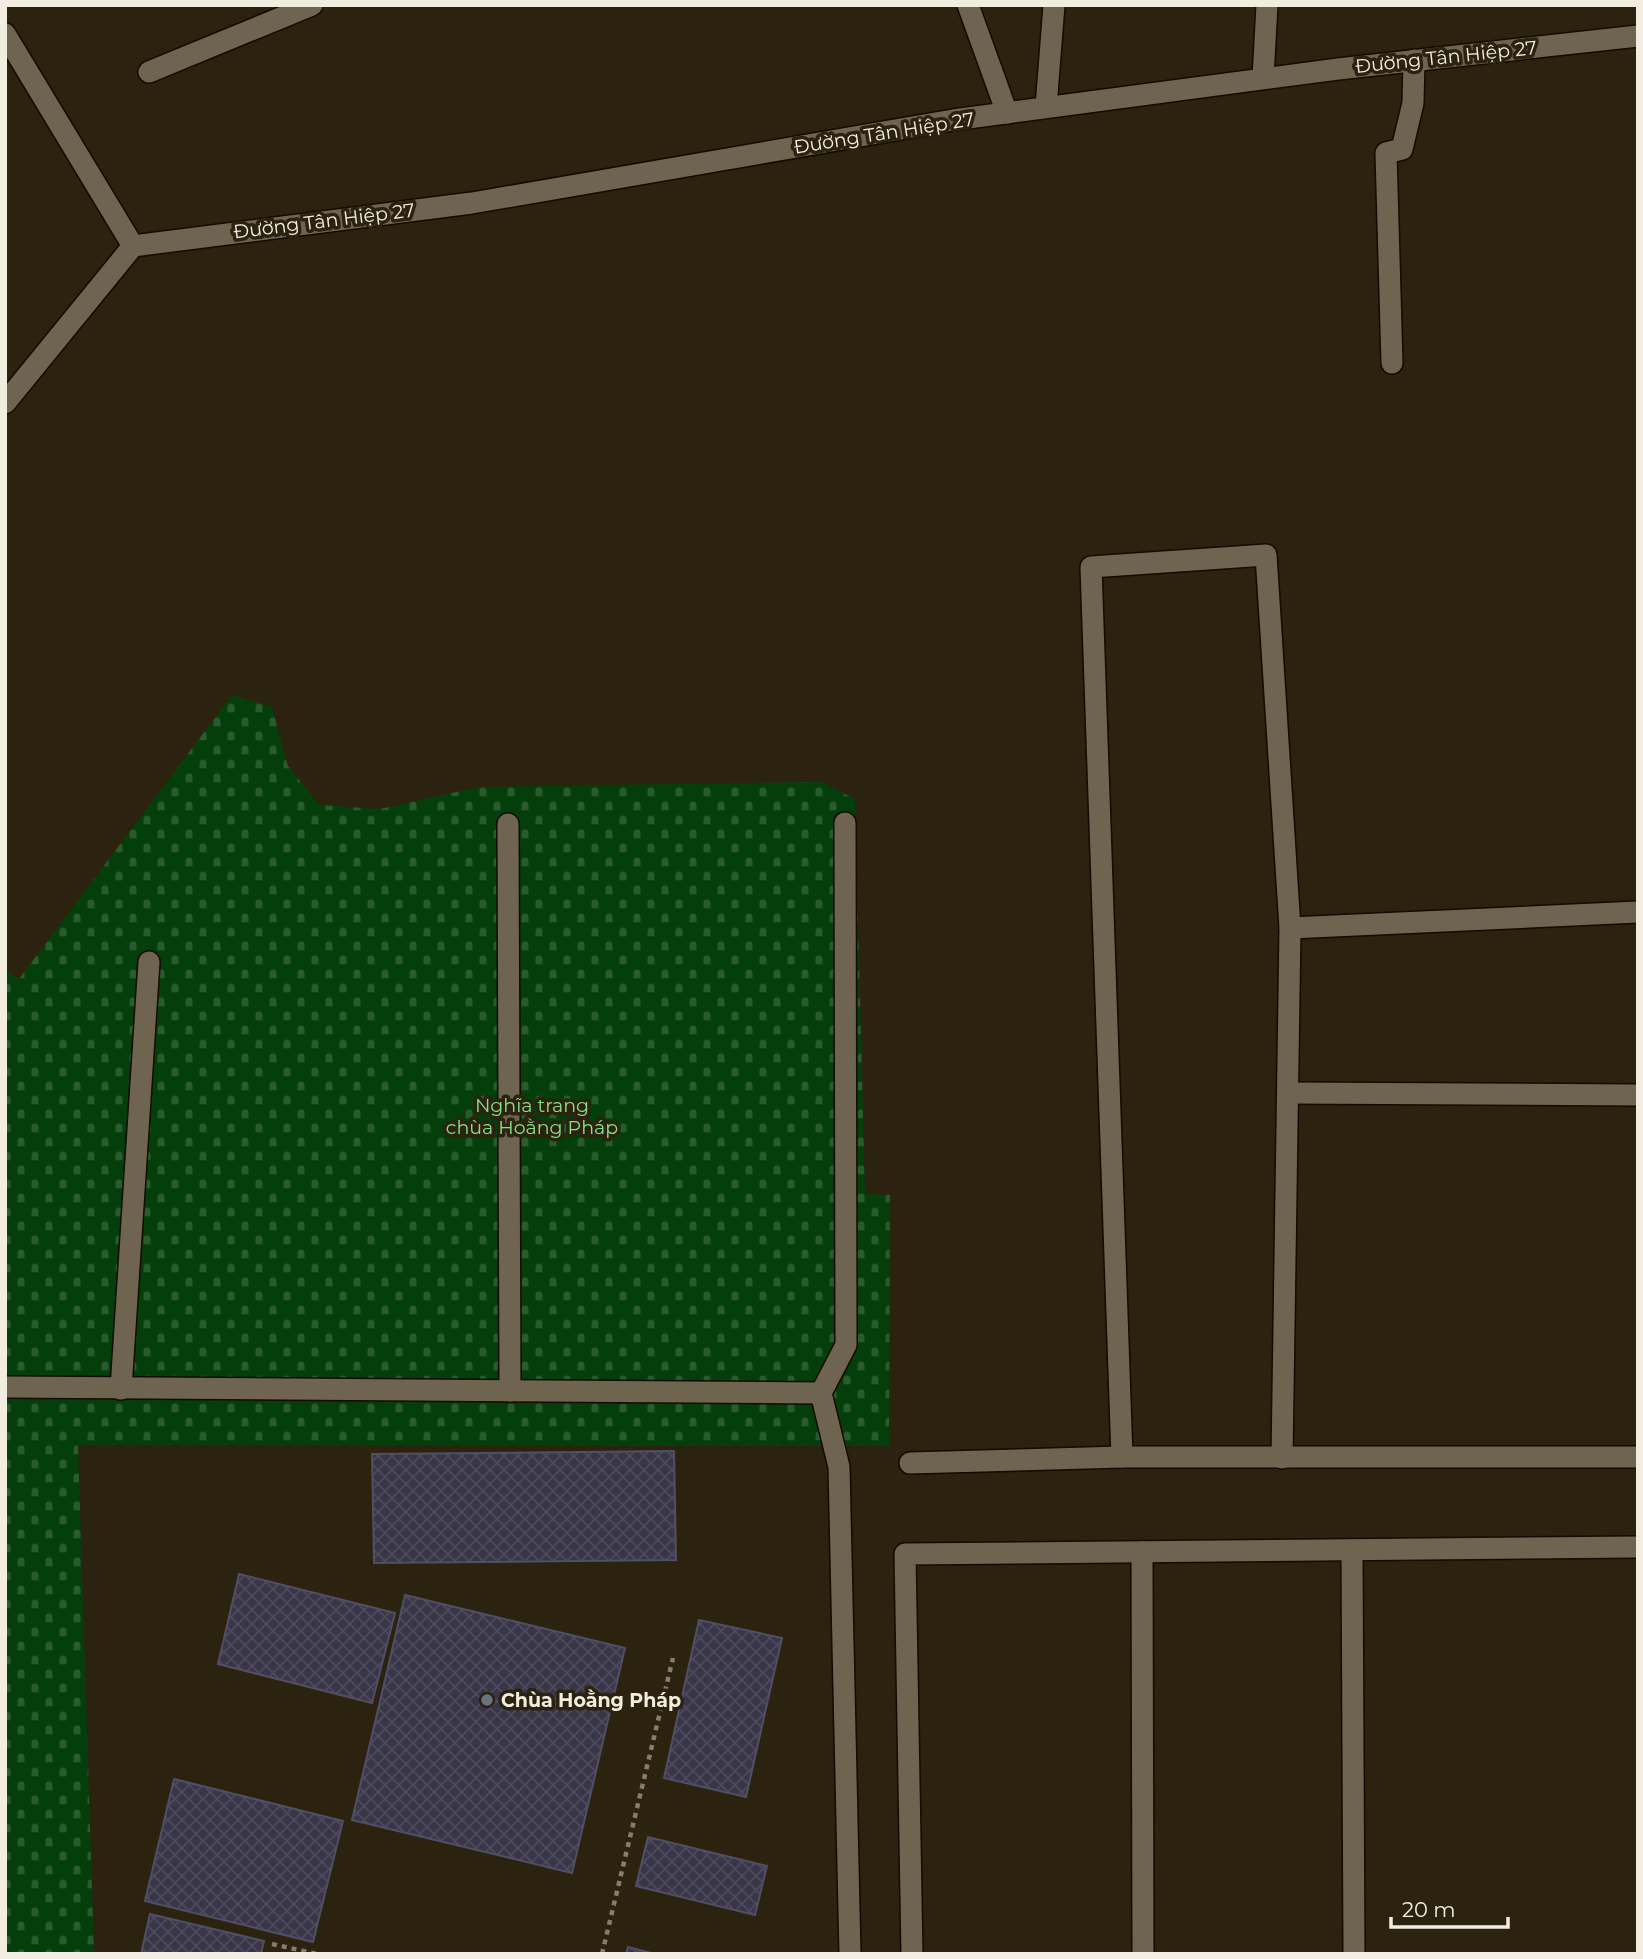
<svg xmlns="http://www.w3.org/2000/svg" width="1643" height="1959" font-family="Montserrat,sans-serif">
<defs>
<pattern id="cemetery-stones" width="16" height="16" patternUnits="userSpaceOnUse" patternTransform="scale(1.75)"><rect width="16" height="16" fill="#043f0b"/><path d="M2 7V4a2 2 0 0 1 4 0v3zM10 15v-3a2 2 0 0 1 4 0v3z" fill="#295b2e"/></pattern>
<pattern id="building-cross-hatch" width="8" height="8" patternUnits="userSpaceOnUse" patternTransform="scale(1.75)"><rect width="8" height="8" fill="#39364a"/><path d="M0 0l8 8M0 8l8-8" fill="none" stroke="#4c4a5b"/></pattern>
</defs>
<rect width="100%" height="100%" fill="#2b220f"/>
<path fill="url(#cemetery-stones)" d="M232,695L272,707L288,766L319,805L380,809L479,787L821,782L855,799L865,1194L890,1195L889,1446L78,1445L94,1954H5V970L19,979Z"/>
<g fill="url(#building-cross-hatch)" stroke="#514f64" stroke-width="2">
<path d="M674,1451L676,1560L374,1563L372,1454Z"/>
<path d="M239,1574L395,1613L372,1703L218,1664Z"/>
<path d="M405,1595L625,1648L572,1873L352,1820Z"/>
<path d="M699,1620L782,1638L746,1797L664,1778Z"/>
<path d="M174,1779L343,1821L313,1942L145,1901Z"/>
<path d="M648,1837L767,1866L755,1915L636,1886Z"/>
<path d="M150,1914L264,1941L261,1954H141Z"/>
<path d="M628,1947L655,1954H626Z"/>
</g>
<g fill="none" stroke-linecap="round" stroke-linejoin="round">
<defs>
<g id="lane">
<path d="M5,403L133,246"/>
<path d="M508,824L510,1391"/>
<path d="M5,1387L821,1393L846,1345L845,823"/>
<path d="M121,1389L149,962"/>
<path d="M1352,1550L1354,1954"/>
<path d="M1142,1552L1143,1954"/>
<path d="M912,1954L905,1554L1638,1547"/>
</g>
<g id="street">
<path d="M968,5L1007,113"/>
<path d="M5,34L133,246L472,203L953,120L1338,69L1638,36"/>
<path d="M149,72L312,5"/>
<path d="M1263,78L1267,5"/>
<path d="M1046,107L1054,5"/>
<path d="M1392,363L1386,153L1402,149L1413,103L1414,60"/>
<path d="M1288,1093L1638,1095"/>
<path d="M821,1393L839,1467L850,1954"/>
<path d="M1122,1457L1091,567L1266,555L1290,928L1638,912"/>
<path d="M1282,1458L1290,928"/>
<path d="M910,1463L1122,1457H1638"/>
</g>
</defs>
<use href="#lane" stroke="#130b00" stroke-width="24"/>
<use href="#street" stroke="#130b00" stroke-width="24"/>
<g stroke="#857e6e" stroke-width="4.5" stroke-dasharray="5 5" stroke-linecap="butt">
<path d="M272,1944L317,1954"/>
<path d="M602,1954L673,1658"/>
</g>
<use href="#lane" stroke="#6e644f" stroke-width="21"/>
<use href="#street" stroke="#6e644f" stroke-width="21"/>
</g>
<circle fill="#6b7280" stroke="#2b220f" stroke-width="2.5" cx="487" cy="1700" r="7"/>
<g text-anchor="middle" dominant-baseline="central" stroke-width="7" stroke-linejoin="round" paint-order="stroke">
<g font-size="19" fill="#f3ede1" stroke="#2b220f">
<text transform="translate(1446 57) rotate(-6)">Đường Tân Hiệp 27</text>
<text transform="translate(884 133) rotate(-9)">Đường Tân Hiệp 27</text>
<text transform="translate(324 221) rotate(-7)">Đường Tân Hiệp 27</text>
</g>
<g font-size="19" fill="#85e186" stroke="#2b220f">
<text x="532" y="1105">Nghĩa trang<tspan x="532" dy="22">chùa Hoằng Pháp</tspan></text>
</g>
<g font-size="19" font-weight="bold" fill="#f3ede1" stroke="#2b220f" text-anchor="start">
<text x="501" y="1700">Chùa Hoằng Pháp</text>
</g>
</g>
<rect width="1643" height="1959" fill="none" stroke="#f3ede1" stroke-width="14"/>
<path d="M1391 1917v10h117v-10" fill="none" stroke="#f3ede1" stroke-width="3.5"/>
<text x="1402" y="1917" font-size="21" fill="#f3ede1" stroke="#2b220f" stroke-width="5" paint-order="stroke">20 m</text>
</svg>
